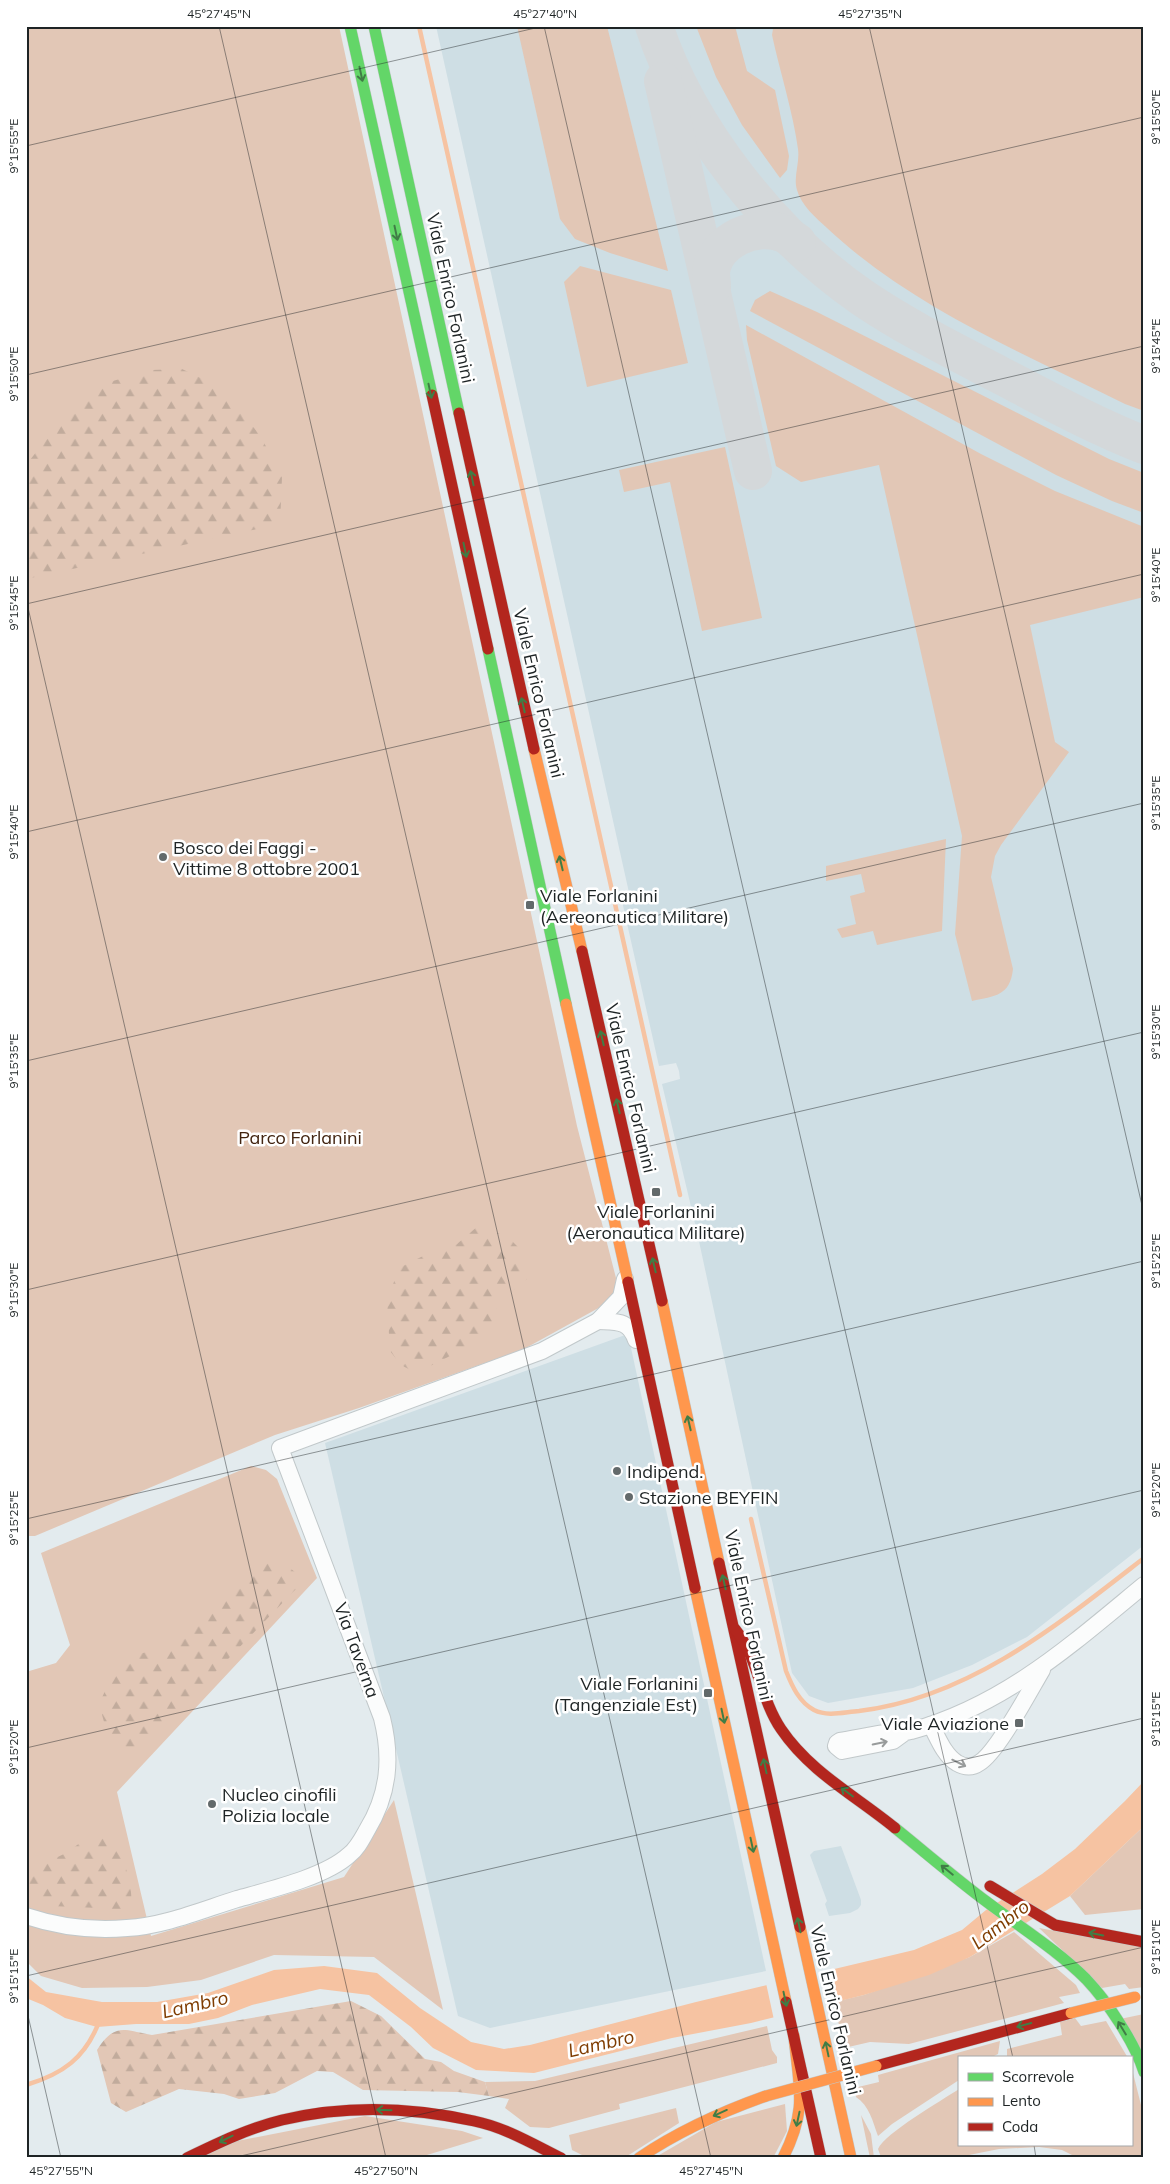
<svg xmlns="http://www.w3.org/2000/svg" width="1170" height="2184" font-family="Mulish,sans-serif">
<defs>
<pattern id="forest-firs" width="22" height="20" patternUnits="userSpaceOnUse" patternTransform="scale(1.25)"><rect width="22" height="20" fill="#e2c7b6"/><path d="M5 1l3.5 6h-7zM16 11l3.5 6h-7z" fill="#c1ab9c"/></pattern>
</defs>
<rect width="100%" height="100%" fill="#e3ebee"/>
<g fill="#cedee4">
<path d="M436,26H1144V1545L1027,1637L972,1665L913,1688L828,1703L809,1696L792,1673L697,1232L662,1084L680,1079L679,1071L676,1063L659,1066L622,901L630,897Z"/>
<path d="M628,1334L766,1971L490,2028L458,2016L325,1443Z"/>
<path d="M841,1846L861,1900V1905L858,1909L850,1913L829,1916L825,1904L827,1901L810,1855L814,1851Z"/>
</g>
<g fill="#e2c7b6">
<path d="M26,26H339L577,1126L616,1278L615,1293L604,1305L524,1349L359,1408L275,1435L35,1536H28L26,1531Z"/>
<path d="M517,26H607L668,271L610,253L575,239L560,219Z"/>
<path d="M696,26H735L747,71L775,90L789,156L787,170L780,178L742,125L716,77Z"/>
<path d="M784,26H1144V411L1125,404C1023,353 911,307 827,228C816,218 801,205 797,190C793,177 800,163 798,149C793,112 780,72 772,35L773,29Z"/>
<path d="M580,266L671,290L688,363L587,387L564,282Z"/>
<path d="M770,291L817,312L1109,459L1144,473V513L1112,501L1056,475L750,311L755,300Z"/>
<path d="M746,325L981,454L1055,491L1144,527V597L1030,625L1055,742L1069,752L1001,845L995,856L991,877L1013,969C1010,996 995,996 972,1001L955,934L962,836L879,465L801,482L776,466L747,340Z"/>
<path d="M725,447L762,618L702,631L670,482L624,492L619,470Z"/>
<path d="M946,839L942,931L877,945L873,931L842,938L837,929L856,924L850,896L865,892L861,874L826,881V866Z"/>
<path d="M251,1466L266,1470L277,1479L317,1578L117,1792L151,1936L344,1877L394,1800L443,2010L374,1957L274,1955L201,1980L147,1987L82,1988L41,1976L26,1961V1672L56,1663L70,1645L41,1553Z"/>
<path d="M1144,1826V1909L1085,1915L1070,1896Z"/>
<path d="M1039,1928L1144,1947V1987L1129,1989L1125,1984L1102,1988Z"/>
<path d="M1014,1932L1076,1985L1080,1993L1059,1997L1064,2003L909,2044L870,2042L844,2048L834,2002L864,1995L970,1957Z"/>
<path d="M1144,2014V2058L1120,2019Z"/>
<path d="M1075,2018L1081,2026L1106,2021L1128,2058H1007V2049L1062,2035L1060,2022Z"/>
<path d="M767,2026L772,2050L777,2057V2063L619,2104L620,2109L549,2128L530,2127L505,2108L509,2099L489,2096L485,2082L535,2081Z"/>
<path d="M1000,2041L998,2054L990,2058H959V2080L892,2124L878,2136C873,2122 869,2105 856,2097L854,2088L879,2082L878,2075Z"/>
<path d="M1131,2065L1144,2117V2157L1078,2158L1062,2150L1039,2147L999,2149L954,2158L881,2157L878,2149C885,2133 941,2101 959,2089V2145H1131Z"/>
<path d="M785,2104L787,2131L773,2158H654L716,2122Z"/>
<path d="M676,2108L679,2123L624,2158H588L572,2150L569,2135Z"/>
<path d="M861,2115L871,2134L874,2158H870Z"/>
<path d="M365,2116L462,2131L483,2138L417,2158H199L227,2143Z"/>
</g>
<g fill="url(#forest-firs)">
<path d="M182,369L207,381L248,420L261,437L282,477L280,524L26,579V465L41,446L83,399L99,385L151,370Z"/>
<path d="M478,1226L508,1237L519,1248L527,1279L515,1289L497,1295V1328L486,1338L416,1373L401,1365L390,1351L387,1301L399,1268L427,1254L457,1244Z"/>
<path d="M267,1562L284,1563L296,1573V1589L158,1731L134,1750L119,1747L108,1736L99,1704L112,1676L123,1664L136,1655L167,1646L254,1568Z"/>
<path d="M108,1834L115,1838C123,1858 134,1886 131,1908L123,1912L99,1908L51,1906L29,1889L30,1878L41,1865L66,1853L91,1835Z"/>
<path d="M351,2001L381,2016L425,2059L441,2062L454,2071L485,2082L489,2096L458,2092L363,2090L333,2072L317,2071L275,2093L239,2099L224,2094L179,2089L126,2112L111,2103L97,2050C115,2022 124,2030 152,2035Z"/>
</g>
<path fill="#f6c3a2" d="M1144,1781V1826L1070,1896L970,1957L929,1975L864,1995L751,2023L672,2038L534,2073L476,2070L433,2048L411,2027L369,1995L320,1989L252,2005L218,2018L189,2024H136L97,2027L65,2018L43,2005L26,1998V1976L46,1992L102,2002H157L208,1993L274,1970L324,1966L377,1973L420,2008L471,2042L504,2049L530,2045L696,2002L914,1950L962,1930L986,1910L1042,1874L1075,1849L1125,1801Z"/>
<path fill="#e3ebee" d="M827,1969L835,2004L774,2020L766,1983Z"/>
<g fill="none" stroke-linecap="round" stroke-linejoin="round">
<g stroke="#f6c3a2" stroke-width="4.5">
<path d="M419,26L680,1195"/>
<path d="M751,1519L786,1671C792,1686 799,1702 814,1710C828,1717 844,1712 859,1711C969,1698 1059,1624 1144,1558"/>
<path d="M26,2085C63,2074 85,2058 99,2022"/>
</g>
<g stroke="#d4d8da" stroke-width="38">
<path d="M654,26C689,131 773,236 863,298C906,327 952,350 998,374C1046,399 1093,425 1144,445"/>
<path d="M663,81L753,471"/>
<path d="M712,287C712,282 711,277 711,272C715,240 757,222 784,234C789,236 793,240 797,242"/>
</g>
<defs>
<g id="street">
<path d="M598,1321C617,1322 629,1320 636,1340"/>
<path d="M931,1725C938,1738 944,1755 957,1763C964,1767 972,1768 979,1763C997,1753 1030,1690 1042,1670"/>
<path d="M904,1733L893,1741L842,1751L836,1746L837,1743L840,1741C858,1738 875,1734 893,1732C899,1731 905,1733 911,1731C1005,1705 1071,1645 1144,1585"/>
<path d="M26,1916C59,1927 92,1931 127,1928C164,1926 202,1910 237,1899C269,1890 325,1877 349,1855C357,1849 362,1839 367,1830C389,1794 392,1758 382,1718L280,1448L542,1351L598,1321L621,1297L625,1279"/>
</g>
<g id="fast">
<path d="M350,26L432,395"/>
<path d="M374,26L459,413"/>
<path d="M488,649L566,1004"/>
<path d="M895,1828C926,1853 956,1879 987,1902C1020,1927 1057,1950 1086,1979C1107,2001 1135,2043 1144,2072"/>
</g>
<g id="slow">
<path d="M534,749L582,951"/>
<path d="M566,1004L628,1282"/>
<path d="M662,1301L719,1563"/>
<path d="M695,1588L786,2002"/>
<path d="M800,1927L851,2158"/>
<path d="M639,2158C679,2131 721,2112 766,2096"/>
<path d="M783,2158C808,2108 799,2089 794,2036"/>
</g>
<g id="jam">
<path d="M432,395L488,649"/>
<path d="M459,413L534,749"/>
<path d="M582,951L662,1301"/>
<path d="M628,1282L695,1588"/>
<path d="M719,1563L800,1927"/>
<path d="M735,1629C758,1657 760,1698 781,1729C810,1772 856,1796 895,1828"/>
<path d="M990,1886L1055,1925L1144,1942"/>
<path d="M786,2002L821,2158"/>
<path d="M876,2066L1071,2013"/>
<path d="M187,2158C218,2143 249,2128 282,2120C345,2105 411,2107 474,2121C504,2127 533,2144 561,2158"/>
</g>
</defs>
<use href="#street" stroke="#c1c8ca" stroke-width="18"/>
<use href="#fast" stroke="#c3c8c9" stroke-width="12"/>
<use href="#slow" stroke="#c3c8c9" stroke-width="12"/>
<use href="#jam" stroke="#c3c8c9" stroke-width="12"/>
<use href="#street" stroke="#fbfcfc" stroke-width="16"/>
<use href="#fast" stroke="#63d668" stroke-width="11"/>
<use href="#slow" stroke="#ff974d" stroke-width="11"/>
<use href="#jam" stroke="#b3261e" stroke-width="11"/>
<defs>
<g id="slow-bridge">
<path d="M1071,2013L1135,1997"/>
<path d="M766,2096L876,2066"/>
</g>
</defs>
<use href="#slow-bridge" stroke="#c3c8c9" stroke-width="12" stroke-linecap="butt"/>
<use href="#slow-bridge" stroke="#ff974d" stroke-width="11"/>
</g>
<defs><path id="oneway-shaft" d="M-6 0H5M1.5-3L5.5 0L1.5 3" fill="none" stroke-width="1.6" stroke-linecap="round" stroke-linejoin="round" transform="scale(1.25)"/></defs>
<g stroke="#407d46">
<use href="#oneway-shaft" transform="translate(361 74) rotate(78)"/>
<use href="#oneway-shaft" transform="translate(396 233) rotate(78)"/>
<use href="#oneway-shaft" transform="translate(430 391) rotate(78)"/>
<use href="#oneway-shaft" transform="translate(472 478) rotate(-102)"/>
<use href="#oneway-shaft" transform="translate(465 550) rotate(78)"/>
<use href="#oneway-shaft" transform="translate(523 705) rotate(-103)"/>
<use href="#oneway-shaft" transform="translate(561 863) rotate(-103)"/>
<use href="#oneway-shaft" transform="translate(602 1038) rotate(-103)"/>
<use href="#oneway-shaft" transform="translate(618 1106) rotate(-103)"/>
<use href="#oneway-shaft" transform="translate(654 1265) rotate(-103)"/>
<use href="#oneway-shaft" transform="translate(689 1423) rotate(-103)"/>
<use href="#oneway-shaft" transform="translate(724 1582) rotate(-103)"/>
<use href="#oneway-shaft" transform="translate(723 1716) rotate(78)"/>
<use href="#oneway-shaft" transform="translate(765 1766) rotate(-102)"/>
<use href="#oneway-shaft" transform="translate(847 1792) rotate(-143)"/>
<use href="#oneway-shaft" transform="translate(752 1845) rotate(78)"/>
<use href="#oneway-shaft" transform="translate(947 1870) rotate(-141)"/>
<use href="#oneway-shaft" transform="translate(799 1925) rotate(-102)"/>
<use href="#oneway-shaft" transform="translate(1096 1934) rotate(-169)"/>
<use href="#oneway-shaft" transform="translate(785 1999) rotate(78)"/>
<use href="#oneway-shaft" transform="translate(1024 2025) rotate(165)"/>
<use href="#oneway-shaft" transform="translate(1122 2028) rotate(-121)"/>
<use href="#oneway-shaft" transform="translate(827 2049) rotate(-102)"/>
<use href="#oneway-shaft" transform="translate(384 2110) rotate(-178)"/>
<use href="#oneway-shaft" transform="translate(720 2113) rotate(156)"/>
<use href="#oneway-shaft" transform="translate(798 2119) rotate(102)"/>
<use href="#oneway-shaft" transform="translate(226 2139) rotate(154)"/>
</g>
<g stroke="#989b9b">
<use href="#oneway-shaft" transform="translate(880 1743) rotate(-12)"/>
<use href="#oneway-shaft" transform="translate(959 1763) rotate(26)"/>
</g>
<path fill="none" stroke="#1e2425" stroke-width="1" stroke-opacity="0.45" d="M219,26L711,2158M544,26L1013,2058M869,26L1144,1214M26,146L544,26M26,375L1144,117M26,599L386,2158M26,604L1144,346M26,832L1144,574M26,1061L1144,803M26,1290L1144,1032M26,1519L1144,1261M26,1748L1144,1490M26,1976L1144,1718M26,2007L61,2158M1034,2145L1036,2158M232,2158L1144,1947"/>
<g fill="#636a6b" stroke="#fff" stroke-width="2">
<circle cx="163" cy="857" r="5"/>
<rect x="525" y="900" width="10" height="10" rx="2.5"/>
<rect x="651" y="1187" width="10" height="10" rx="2.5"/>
<circle cx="617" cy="1471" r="5"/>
<circle cx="629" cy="1497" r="5"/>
<rect x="703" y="1688" width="10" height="10" rx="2.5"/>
<rect x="1014" y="1718" width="10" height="10" rx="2.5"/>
<circle cx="212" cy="1804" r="5"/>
</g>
<g text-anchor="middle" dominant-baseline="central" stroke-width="5" stroke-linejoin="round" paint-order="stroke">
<g font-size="18" fill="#1e2425" stroke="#fff">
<text transform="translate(451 298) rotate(78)">Viale Enrico Forlanini</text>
<text transform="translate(539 693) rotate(77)">Viale Enrico Forlanini</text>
<text transform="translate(631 1088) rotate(77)">Viale Enrico Forlanini</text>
<text transform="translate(749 1615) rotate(78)">Viale Enrico Forlanini</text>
<text transform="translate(357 1650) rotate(70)">Via Taverna</text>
<text transform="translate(836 2010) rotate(77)">Viale Enrico Forlanini</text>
</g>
<g font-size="18" fill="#1e2425" stroke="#fff" text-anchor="start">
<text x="173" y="847">Bosco dei Faggi -<tspan x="173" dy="21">Vittime 8 ottobre 2001</tspan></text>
<text x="540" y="895">Viale Forlanini<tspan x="540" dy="21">(Aereonautica Militare)</tspan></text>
<text x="656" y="1211" text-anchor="middle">Viale Forlanini<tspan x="656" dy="21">(Aeronautica Militare)</tspan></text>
<text x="627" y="1471">Indipend.</text>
<text x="639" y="1497">Stazione BEYFIN</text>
<text x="698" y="1683" text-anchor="end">Viale Forlanini<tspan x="698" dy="21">(Tangenziale Est)</tspan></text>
<text x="1009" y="1723" text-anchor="end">Viale Aviazione</text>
<text x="222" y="1794">Nucleo cinofili<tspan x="222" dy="21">Polizia locale</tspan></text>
</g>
<g font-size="18" fill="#422410" stroke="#fff">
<text x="300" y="1137">Parco Forlanini</text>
</g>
<g font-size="19" font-style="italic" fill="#7f3c01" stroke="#fff">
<text transform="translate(1000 1924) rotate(-38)">Lambro</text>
<text transform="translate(195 2004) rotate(-13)">Lambro</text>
<text transform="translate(601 2043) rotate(-13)">Lambro</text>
</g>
</g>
<rect width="1170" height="2184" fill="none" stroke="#ffffff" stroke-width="55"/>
<rect x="958" y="2056" width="175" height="90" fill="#ffffff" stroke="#a5a7a8"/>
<rect x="968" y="2073" width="25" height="8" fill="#63d668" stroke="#a5a7a8"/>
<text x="1002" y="2082" font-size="15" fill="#1e2425">Scorrevole</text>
<rect x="968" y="2098" width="25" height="8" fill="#ff974d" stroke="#a5a7a8"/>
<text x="1002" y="2106" font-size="15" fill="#1e2425">Lento</text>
<rect x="968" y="2123" width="25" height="8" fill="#b3261e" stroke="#a5a7a8"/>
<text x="1002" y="2132" font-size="15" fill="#1e2425">Coda</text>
<rect x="28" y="28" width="1114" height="2128" fill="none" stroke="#1e2425" stroke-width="2"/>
<g font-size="12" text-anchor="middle" fill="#1e2425">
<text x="219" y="18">45°27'45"N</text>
<text x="545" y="18">45°27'40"N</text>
<text x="870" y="18">45°27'35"N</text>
<text transform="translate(1156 117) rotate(-90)" y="4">9°15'50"E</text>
<text transform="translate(14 146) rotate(-90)" y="4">9°15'55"E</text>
<text transform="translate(1156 346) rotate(-90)" y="4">9°15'45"E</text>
<text transform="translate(14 374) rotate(-90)" y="4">9°15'50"E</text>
<text transform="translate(1156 575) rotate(-90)" y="4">9°15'40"E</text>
<text transform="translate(14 603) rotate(-90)" y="4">9°15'45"E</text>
<text transform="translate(1156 803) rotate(-90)" y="4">9°15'35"E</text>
<text transform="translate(14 832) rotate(-90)" y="4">9°15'40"E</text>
<text transform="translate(1156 1032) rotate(-90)" y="4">9°15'30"E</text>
<text transform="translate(14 1061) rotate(-90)" y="4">9°15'35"E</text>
<text transform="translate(1156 1261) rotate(-90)" y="4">9°15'25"E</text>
<text transform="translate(14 1290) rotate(-90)" y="4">9°15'30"E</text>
<text transform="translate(1156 1490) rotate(-90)" y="4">9°15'20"E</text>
<text transform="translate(14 1518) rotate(-90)" y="4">9°15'25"E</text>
<text transform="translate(1156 1719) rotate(-90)" y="4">9°15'15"E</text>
<text transform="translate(14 1747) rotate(-90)" y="4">9°15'20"E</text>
<text transform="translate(1156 1947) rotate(-90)" y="4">9°15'10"E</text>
<text transform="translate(14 1976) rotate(-90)" y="4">9°15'15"E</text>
<text x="61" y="2175">45°27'55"N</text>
<text x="386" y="2175">45°27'50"N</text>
<text x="711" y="2175">45°27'45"N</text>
</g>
</svg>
